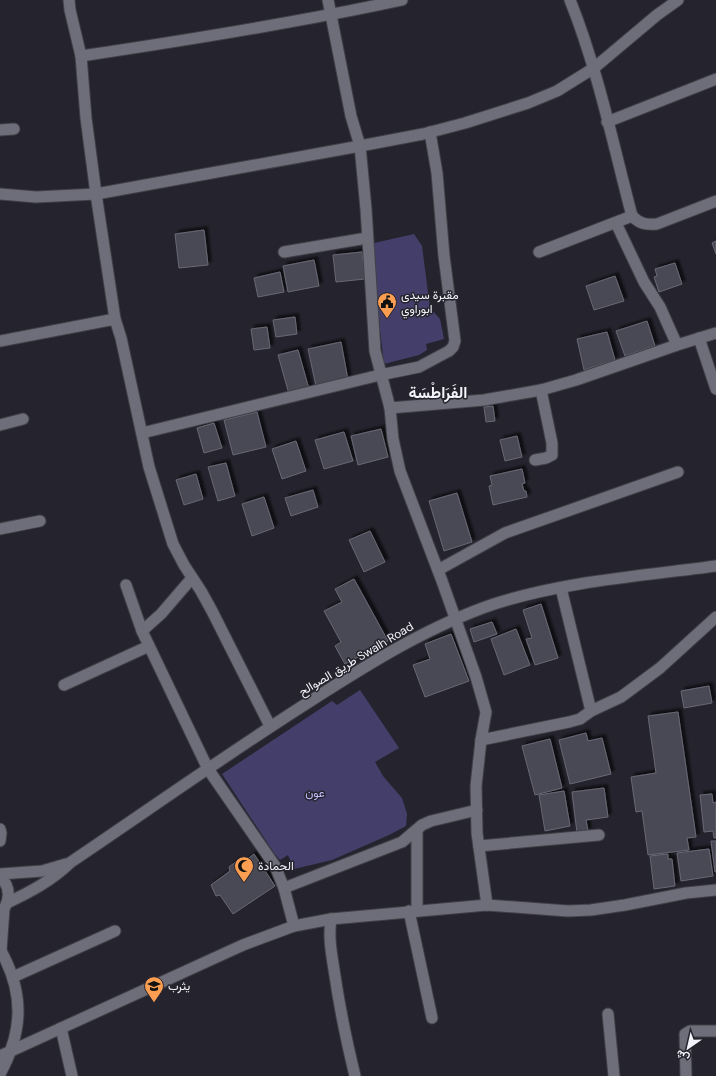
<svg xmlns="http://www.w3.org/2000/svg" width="716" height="1076" font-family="'DM Sans',Vazirmatn,sans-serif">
<defs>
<filter id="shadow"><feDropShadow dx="3.5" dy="-3.5" stdDeviation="1" flood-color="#0009"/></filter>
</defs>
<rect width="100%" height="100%" fill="#25242e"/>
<g fill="#443f6a">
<path d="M414,234L422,246L430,308L440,319L444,339L426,344L427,350L419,355L384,364L370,244Z"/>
<path d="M360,690L399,748L375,762L383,776L402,798L407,814L406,826L389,835L332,860L294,869L288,855L280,860L274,853L222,774L332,701L337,705Z"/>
</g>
<g fill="#494954" stroke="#696875" filter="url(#shadow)">
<path d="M204,230L208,265L179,268L175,234Z"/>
<path d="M716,241V254L712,243Z"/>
<path d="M362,252L365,279L336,282L333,255Z"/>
<path d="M314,260L319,286L288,292L283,266Z"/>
<path d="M675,263L682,284L659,292L654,277L657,276L655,269Z"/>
<path d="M280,272L284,292L258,297L254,278Z"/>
<path d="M615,276L624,301L594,310L586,286Z"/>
<path d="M295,317L297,334L276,337L273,320Z"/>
<path d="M647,321L655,346L625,356L616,331Z"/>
<path d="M267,327L270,348L254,350L251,329Z"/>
<path d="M607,332L615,360L584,370L577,339Z"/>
<path d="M341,342L348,380L316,386L308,349Z"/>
<path d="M298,350L309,389L289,394L278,355Z"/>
<path d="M493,406L495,421L486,422L484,407Z"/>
<path d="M257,412L266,447L233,455L224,420Z"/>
<path d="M214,423L222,448L204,453L197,428Z"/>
<path d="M381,429L388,457L358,465L351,436Z"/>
<path d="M344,432L353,461L324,469L315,440Z"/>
<path d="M517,436L522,457L505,461L500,440Z"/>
<path d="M296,441L306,471L282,479L272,449Z"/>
<path d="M226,463L235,496L218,501L208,467Z"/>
<path d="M522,469L525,483L522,484L524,491H526L527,497L493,505L489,486L492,485L490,476Z"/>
<path d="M196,474L203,499L184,505L176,480Z"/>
<path d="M313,490L318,507L291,516L285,498Z"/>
<path d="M457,493L472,542L444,551L429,501Z"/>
<path d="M264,497L274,528L252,536L242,504Z"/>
<path d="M370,531L385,562L364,572L349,540Z"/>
<path d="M354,579L388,641L345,664L335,646L341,642L324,611L342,602L335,589Z"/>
<path d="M541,604L558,658L535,665L526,639L532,638L523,610Z"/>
<path d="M492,622L497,634L474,642L470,629Z"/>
<path d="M516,629L530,665L504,675L491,639Z"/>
<path d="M451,634L469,681L425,697L413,665L430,659L425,644Z"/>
<path d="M709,686L712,703L684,708L681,691Z"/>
<path d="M678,712L696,837L687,838L689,850L648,855L642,811L636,812L631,777L656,773L648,716Z"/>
<path d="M586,733L588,741L602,738L611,774L570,784L559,740Z"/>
<path d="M550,739L562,788L535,795L522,746Z"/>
<path d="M604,788L608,817L586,820L588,831L577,833L572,792Z"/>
<path d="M564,791L570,826L545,831L539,795Z"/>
<path d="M712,794L713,803L716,802V838H714L713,831L704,832L700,795Z"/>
<path d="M711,841H716V872H715Z"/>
<path d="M709,849L713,876L681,881L677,853Z"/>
<path d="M254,854L275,886L233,914L220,895L216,896L211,885L230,871L229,867L237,861L240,865Z"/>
<path d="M668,854V859H672L675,886L654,889L650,856Z"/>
</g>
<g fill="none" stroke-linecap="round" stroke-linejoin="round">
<defs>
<g id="minor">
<path d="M69,0L70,10L81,56L86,118L96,194L115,319L121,338L149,467L173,544L184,565L201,591L212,611L270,726"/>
<path d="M328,0L351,116L360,146L366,209L375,351L390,408L393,439L400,471L442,581L476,677L486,712L481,740L476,786L477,833L487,905"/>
<path d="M570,0C598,70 613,144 632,216"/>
<path d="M81,56C188,40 296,23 402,0"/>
<path d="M607,122L716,79"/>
<path d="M0,130L14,129"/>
<path d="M616,223L644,282L660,307L677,345"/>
<path d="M284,252L367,238"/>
<path d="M539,252L632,216C640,224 646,225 657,224L716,201"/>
<path d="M699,338L716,389"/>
<path d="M0,341L115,319"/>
<path d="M390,408L484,400L541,390L576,380L677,345L716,333"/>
<path d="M0,425L23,419"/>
<path d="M142,433L380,375L419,367L449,351L453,347L455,341L444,256L437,173L430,132"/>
<path d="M535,460L546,458L552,455V443L541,390"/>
<path d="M0,529L40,521"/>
<path d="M438,570L505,533L678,472"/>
<path d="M126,585L142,631L208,769L275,866L284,888L294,926"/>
<path d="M142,631L161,614L192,578"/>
<path d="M64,685L149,646"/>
<path d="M591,711L621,697L660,668L716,617"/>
<path d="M481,740L569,722L580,719L591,711L561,588"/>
<path d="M0,829L1,833L0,841"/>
<path d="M417,830V911"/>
<path d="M479,846L599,835"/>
<path d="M284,888L402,842L422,825L431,821L477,810"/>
<path d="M409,911L432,1018"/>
<path d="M331,919C328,939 332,956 335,976C340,1010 347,1043 355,1076"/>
<path d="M0,949C24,992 24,1030 0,1074"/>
<path d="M1,950L4,909"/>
<path d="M13,977L115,931"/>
<path d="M608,1014L614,1076"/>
<path d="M61,1028L72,1076"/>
<path d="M11,1051L243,945L294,926L331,919L487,905L568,911L591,910L625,905L686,893L716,890"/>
<path d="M686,1076L685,1034L690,1031H716"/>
</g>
<g id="tertiary">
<path d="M0,194L36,197L96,194L360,146L423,134L465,123L528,103L557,91L594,68L657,15L678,0"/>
<path d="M0,874L42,871L66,864"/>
<path d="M0,877C12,887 10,903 0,914"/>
<path d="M7,903C32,891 51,881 71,862C151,808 230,752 312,700C370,663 429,626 494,604C566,581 642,576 716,566"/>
<path d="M0,1056L11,1051"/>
</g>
</defs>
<use href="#minor" stroke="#404048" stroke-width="13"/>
<use href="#tertiary" stroke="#404048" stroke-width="13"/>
<use href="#minor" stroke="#6e6e7a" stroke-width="11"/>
<use href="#tertiary" stroke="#6e6e7a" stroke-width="11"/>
</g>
<defs>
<symbol id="civic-pin" viewBox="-11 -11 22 30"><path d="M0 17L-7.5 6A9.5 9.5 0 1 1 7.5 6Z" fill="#fb9e51" stroke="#25242e"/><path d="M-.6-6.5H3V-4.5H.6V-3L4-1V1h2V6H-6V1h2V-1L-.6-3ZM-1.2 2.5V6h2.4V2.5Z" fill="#111"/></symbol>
<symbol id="mosque-pin" viewBox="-11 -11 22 30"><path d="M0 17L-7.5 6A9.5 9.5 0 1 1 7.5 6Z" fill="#fb9e51" stroke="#25242e"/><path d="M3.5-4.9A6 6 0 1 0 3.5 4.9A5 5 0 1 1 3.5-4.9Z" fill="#111"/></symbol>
<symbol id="school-pin" viewBox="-11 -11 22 30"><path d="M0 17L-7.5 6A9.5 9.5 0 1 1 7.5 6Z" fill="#fb9e51" stroke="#25242e"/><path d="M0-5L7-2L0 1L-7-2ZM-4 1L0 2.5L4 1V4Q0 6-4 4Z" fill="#111"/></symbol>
</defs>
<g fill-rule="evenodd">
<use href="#civic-pin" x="376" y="291" width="22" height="30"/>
<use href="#mosque-pin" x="233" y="855" width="22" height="30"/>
<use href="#school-pin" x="143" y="975" width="22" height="30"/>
</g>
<g text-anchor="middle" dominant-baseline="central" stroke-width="3" stroke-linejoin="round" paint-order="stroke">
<g font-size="12" fill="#f3f3fa" stroke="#25242e" text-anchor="start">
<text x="401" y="295">مقبرة سيدى<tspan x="401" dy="14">ابوراوي</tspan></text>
<text x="258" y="866">الحمادة</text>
<text x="168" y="986">يثرب</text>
</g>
<g font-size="12" fill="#f3f3fa" stroke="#25242e">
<text transform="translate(356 659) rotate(-31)">طريق الصوالح Swalh Road</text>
</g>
<g font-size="12" fill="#c2bdfa" stroke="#25242e">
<text x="315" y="793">عون</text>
</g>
<g font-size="16" font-weight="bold" fill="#f3f3fa" stroke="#25242e">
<text x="438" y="392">الفَرَاطْسَة</text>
</g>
</g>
<g transform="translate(688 1048) rotate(214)" stroke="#25242e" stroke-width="3" paint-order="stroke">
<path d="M0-3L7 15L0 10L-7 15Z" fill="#f3f3fa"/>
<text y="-6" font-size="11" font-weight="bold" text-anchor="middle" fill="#f3f3fa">ش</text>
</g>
</svg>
